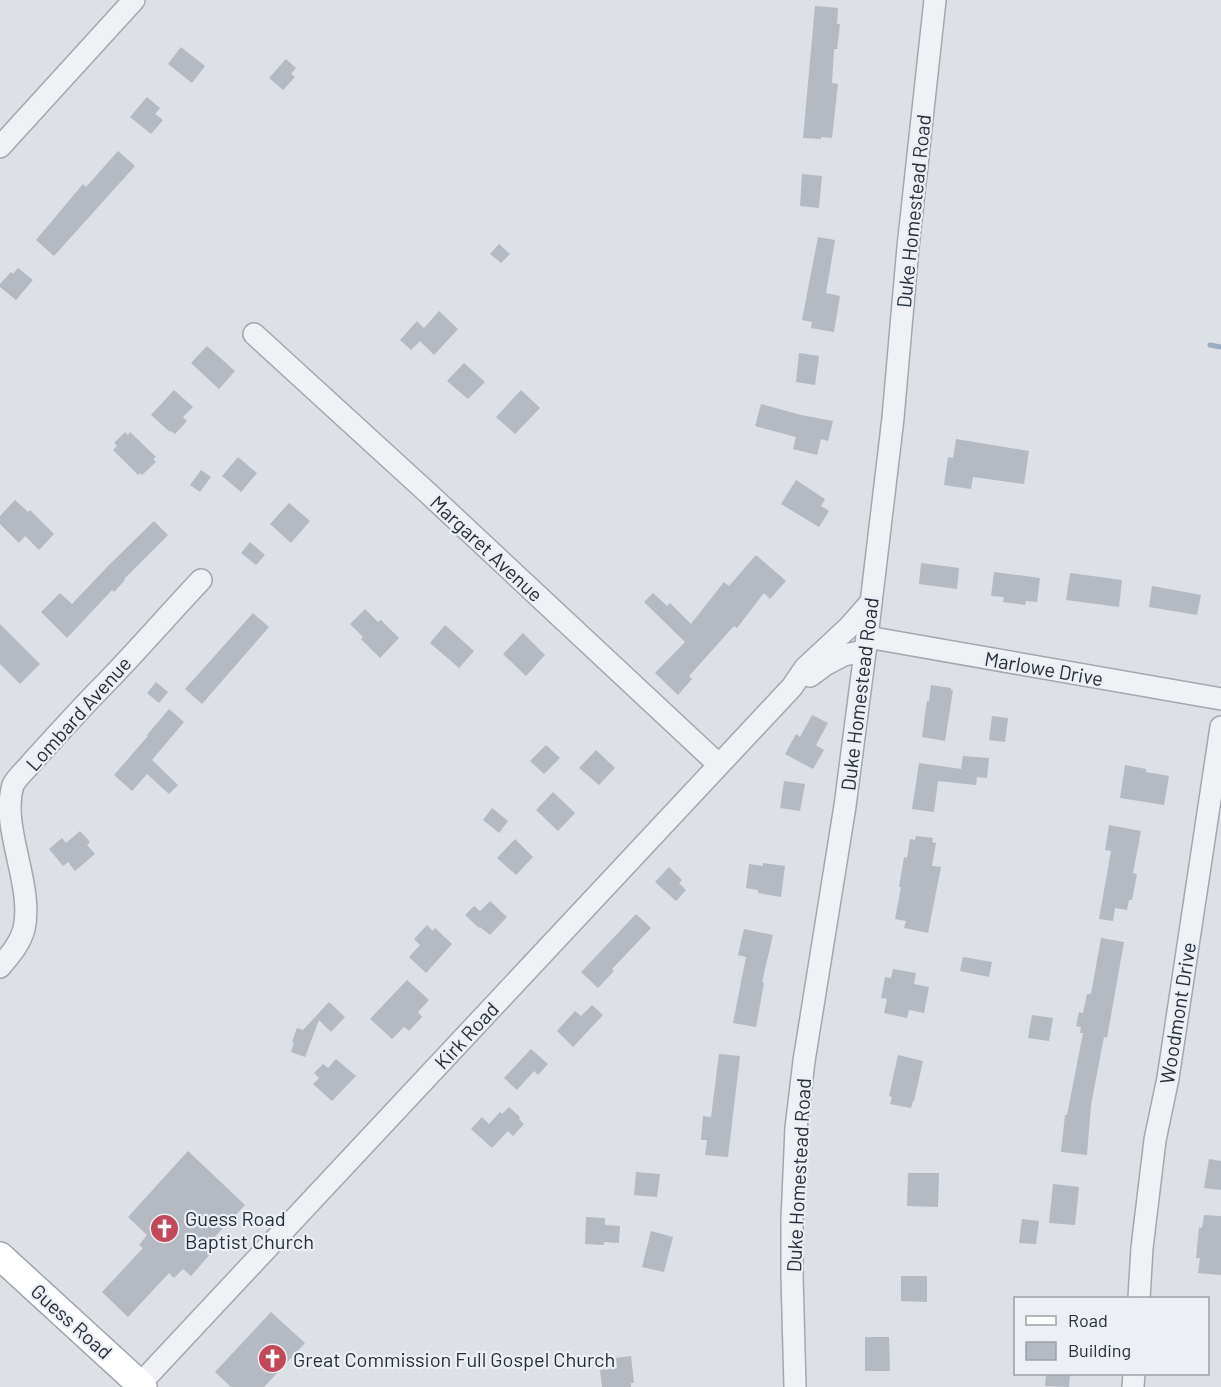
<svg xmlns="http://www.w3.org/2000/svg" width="1221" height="1387" font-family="Barlow,sans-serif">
<rect width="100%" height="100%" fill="#dde0e5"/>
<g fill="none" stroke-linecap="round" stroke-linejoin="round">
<path stroke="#9aadc3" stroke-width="5" d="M1210,345L1221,347"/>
</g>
<g fill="#b4b9c2">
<path d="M815,6L838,8L837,24H840L837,49H834L832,83L838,84L832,138L821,137V139L803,138Z"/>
<path d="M181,47L205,66L192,83L168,64Z"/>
<path d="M286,59L296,68L291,74L295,77L283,90L269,78Z"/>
<path d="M147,97L160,108L155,114L163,120L151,134L130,117Z"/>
<path d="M118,151L135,166L54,256L36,240L83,184L86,187Z"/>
<path d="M802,174L822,176L819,208L800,206Z"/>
<path d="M818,237L835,240L826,293L840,296L834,332L811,328L812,322L802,320Z"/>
<path d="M499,244L510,254L501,263L490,254Z"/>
<path d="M18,268L33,280L16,300L0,287V284L11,272L13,274Z"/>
<path d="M439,311L458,329L434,355L420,341L411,350L400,340L417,321L424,328Z"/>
<path d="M207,346L235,371L219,389L191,363Z"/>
<path d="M799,353L819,356L815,385L796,382Z"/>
<path d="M464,363L485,382L468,399L447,381Z"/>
<path d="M174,390L193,407L183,417L187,421L175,434L171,431L170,432L151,415Z"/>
<path d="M521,390L540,408L515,434L496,417Z"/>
<path d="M761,404L801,415L833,421L828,441L821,439L817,455L793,449L796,437L755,426Z"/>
<path d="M125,432L128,435L130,432L156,457L153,459L156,462L142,475L140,473L138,475L113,450L117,446L114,443Z"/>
<path d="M956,439L1029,451L1024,484L973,477L971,489L944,485L948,457L953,458Z"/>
<path d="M238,457L257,473L241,492L222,476Z"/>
<path d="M201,470L211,477L200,492L190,485Z"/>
<path d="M796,480L825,499L821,506L829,511L819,527L781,504Z"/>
<path d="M15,500L28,512L30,510L54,534L39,550L25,536L19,543L0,524V516Z"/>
<path d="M289,503L310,521L291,543L270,524Z"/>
<path d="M154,521L168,535L124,579L125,580L114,592L112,590L67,638L41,612L60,593L72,604L109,565Z"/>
<path d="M250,542L265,555L256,565L241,553Z"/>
<path d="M756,555L786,581L770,599L764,593L737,628L734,626L689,676L692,679L678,695L655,673L685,642L644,602L653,593L667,606L670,603L691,624L724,582L729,586Z"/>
<path d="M921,563L959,568L957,589L919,584Z"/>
<path d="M994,572L1040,578L1037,602L1026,601L1025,605L1003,602L1004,597L991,596Z"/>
<path d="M1070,573L1122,580L1119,607L1066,600Z"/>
<path d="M1152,586L1201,595L1197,615L1149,607Z"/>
<path d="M365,609L378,622L381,620L399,638L380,658L361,639L363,637L350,624Z"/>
<path d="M253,613L269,627L202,704L185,689Z"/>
<path d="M0,624L40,664L20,684L0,664Z"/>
<path d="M445,625L474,651L459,668L430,643Z"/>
<path d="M523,633L545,655L526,676L503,654Z"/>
<path d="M156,682L168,692L159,703L147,693Z"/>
<path d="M931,685L951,688V690H953L945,741L922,737L927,701H929Z"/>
<path d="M169,709L184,722L152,760L178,785L169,794L147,774L132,791L114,775L148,736L147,735Z"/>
<path d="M812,715L828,723L816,745L824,750L813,769L785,754L796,734L800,737Z"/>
<path d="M992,716L1008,718L1005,742L989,740Z"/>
<path d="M546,745L560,758L544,774L530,761Z"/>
<path d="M596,750L615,768L599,785L579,768Z"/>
<path d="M963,756L989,758L987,778L977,777L976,785L938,781L934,812L912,809L919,763L961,769Z"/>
<path d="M1125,765L1146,769V772L1169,776L1164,805L1120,798Z"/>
<path d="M784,781L805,784L800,811L780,808Z"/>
<path d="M553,792L575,813L558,831L536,810Z"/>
<path d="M492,808L508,821L499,833L483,820Z"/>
<path d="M1109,825L1141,831L1133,873L1137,874L1132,900H1129L1127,910L1115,908L1113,921L1099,919L1111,851L1105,850Z"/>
<path d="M80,831L90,842L87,845L95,854L75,871L68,862L63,866L49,849L62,838L66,843Z"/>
<path d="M916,836L933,838L932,842L936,843L932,866L941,867L928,933L904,928L906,921L895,919L901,887H899L904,857L907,858L910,839L915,840Z"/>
<path d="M515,839L533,857L516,875L497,858Z"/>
<path d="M763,863L785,866L781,897L758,893V890L746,888L749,864L763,866Z"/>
<path d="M669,867L682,880L679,883L686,890L676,901L655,882Z"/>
<path d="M490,901L507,917L490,935L480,927L479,928L465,915L474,906L480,911Z"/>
<path d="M636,914L651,928L612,969L614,971L598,988L581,972Z"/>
<path d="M427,925L433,931L435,928L452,944L426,973L409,957L420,945L414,939Z"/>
<path d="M744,929L773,935L762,982L764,983L756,1027L733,1023L746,957L738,955Z"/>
<path d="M1101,938L1124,942L1107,1038L1104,1037L1091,1105L1087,1155L1061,1152L1065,1115H1067L1083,1033H1080L1081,1027L1076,1026L1079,1012L1083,1013L1087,994H1091Z"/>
<path d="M963,957L992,962L989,977L960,971Z"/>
<path d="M893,969L916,973L914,984L929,987L924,1013L909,1010L907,1018L884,1013L887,999L881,998L885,977L891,978Z"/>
<path d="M407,980L429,1000L418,1012L422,1017L409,1031L404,1027L392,1039L370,1019Z"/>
<path d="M329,1002L345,1017L331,1032L319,1020L305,1057L291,1052L294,1043L292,1042L297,1028L303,1030Z"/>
<path d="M592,1005L603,1015L573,1047L557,1031L575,1011L581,1016Z"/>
<path d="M1032,1015L1053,1018L1049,1041L1028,1038Z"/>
<path d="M531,1049L548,1064L538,1075L534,1071L517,1090L504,1078Z"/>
<path d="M719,1054L740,1056L728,1157L705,1155L707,1140H701L703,1116L711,1117Z"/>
<path d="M898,1055L923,1061L914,1101H913L911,1108L890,1104L892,1097L889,1096Z"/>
<path d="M336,1059L356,1076L332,1101L313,1084L319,1078L314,1073L323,1064L328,1068Z"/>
<path d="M509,1107L520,1117L519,1119L524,1124L513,1136L508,1131L492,1148L471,1129L482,1117L489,1124L500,1112L502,1114Z"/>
<path d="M188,1151L245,1205L206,1246L212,1252L191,1276L183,1269L174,1278L169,1273L128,1317L102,1292L143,1248L139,1245L147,1235L128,1217Z"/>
<path d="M1209,1159L1221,1161V1190L1204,1188Z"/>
<path d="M636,1172L660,1174L657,1197L634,1195Z"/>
<path d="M908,1173H939L938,1207L907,1206Z"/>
<path d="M1053,1184L1079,1187L1075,1225L1049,1223Z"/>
<path d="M1204,1215L1221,1216V1275L1198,1273L1200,1258H1196L1199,1227L1202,1228Z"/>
<path d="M586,1217L605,1218V1225L620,1226L619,1243L604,1242V1245L585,1244Z"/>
<path d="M1022,1219L1039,1221L1036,1244L1019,1243Z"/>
<path d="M651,1231L673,1237L664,1272L642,1267Z"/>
<path d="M901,1276H927V1302L901,1301Z"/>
<path d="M271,1312L305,1343L264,1387H231L215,1372Z"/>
<path d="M865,1337H889L890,1371H865Z"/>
<path d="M631,1356L634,1383H631V1387H602L600,1370L617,1368L616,1358Z"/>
<path d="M1046,1374H1070L1069,1387L1045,1386Z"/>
</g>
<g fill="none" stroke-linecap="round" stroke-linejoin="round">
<defs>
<g id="minor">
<path d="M0,147L134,0"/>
<path d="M254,334L429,494L718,764"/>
<path d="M867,637L1221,699"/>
<path d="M810,676L825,665L844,655L865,651"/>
<path d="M0,967C10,955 20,944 24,929C34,884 0,828 13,785C17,777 27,769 33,761C54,738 74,716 95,694C132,657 166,617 201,580"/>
<path d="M1139,1298L1142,1248L1155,1140L1168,1078L1221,727"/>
<path d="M140,1384L792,687L805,668L849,627L871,602"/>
<path d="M795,1387L792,1276V1220L796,1128L804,1061L845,806L867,637L893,418L908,247L935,0"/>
<path d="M1133,1387L1134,1374"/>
</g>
<path id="major" d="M0,1256L143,1387"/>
</defs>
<use href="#minor" stroke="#a3a7af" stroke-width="24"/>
<use href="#major" stroke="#9da4b0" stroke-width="30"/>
<use href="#minor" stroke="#eff1f4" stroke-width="21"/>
<use href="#major" stroke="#fff" stroke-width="27"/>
</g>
<defs>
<symbol id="church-disc" viewBox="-11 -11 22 22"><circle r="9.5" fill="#c3495a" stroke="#eceff3"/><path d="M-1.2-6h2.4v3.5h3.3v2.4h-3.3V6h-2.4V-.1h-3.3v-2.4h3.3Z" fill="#fff"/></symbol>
</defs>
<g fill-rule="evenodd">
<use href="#church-disc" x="148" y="1212" width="33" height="33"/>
<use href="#church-disc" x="256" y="1342" width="33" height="33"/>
</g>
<g text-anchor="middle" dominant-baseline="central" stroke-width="4.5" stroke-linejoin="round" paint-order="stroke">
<g font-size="20" fill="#272e3b" stroke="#eceff3">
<text transform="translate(913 211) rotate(-84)">Duke Homestead Road</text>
<text transform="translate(487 548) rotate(43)">Margaret Avenue</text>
<text transform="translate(1044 668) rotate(10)">Marlowe Drive</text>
<text transform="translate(859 694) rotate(-83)">Duke Homestead Road</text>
<text transform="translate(78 713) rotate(-48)">Lombard Avenue</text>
<text transform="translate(1177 1013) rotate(-81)">Woodmont Drive</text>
<text transform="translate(466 1035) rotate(-47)">Kirk Road</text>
<text transform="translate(798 1175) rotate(-87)">Duke Homestead Road</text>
<text transform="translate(72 1321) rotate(42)">Guess Road</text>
</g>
<g font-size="20" fill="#272e3b" stroke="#eceff3" text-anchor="start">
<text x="185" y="1218">Guess Road<tspan x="185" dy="23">Baptist Church</tspan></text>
<text x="293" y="1359">Great Commission Full Gospel Church</text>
</g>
</g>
<rect x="1014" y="1297" width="195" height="78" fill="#eceff3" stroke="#9da2a9" stroke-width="1.5"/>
<rect x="1026" y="1316" width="30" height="9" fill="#ffffff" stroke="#9da2a9" stroke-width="1.5"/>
<text x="1068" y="1327" font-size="18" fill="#272e3b">Road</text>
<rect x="1026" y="1342" width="30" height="18" fill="#b4b9c2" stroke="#9da2a9" stroke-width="1.5"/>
<text x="1068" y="1357" font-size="18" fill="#272e3b">Building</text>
</svg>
